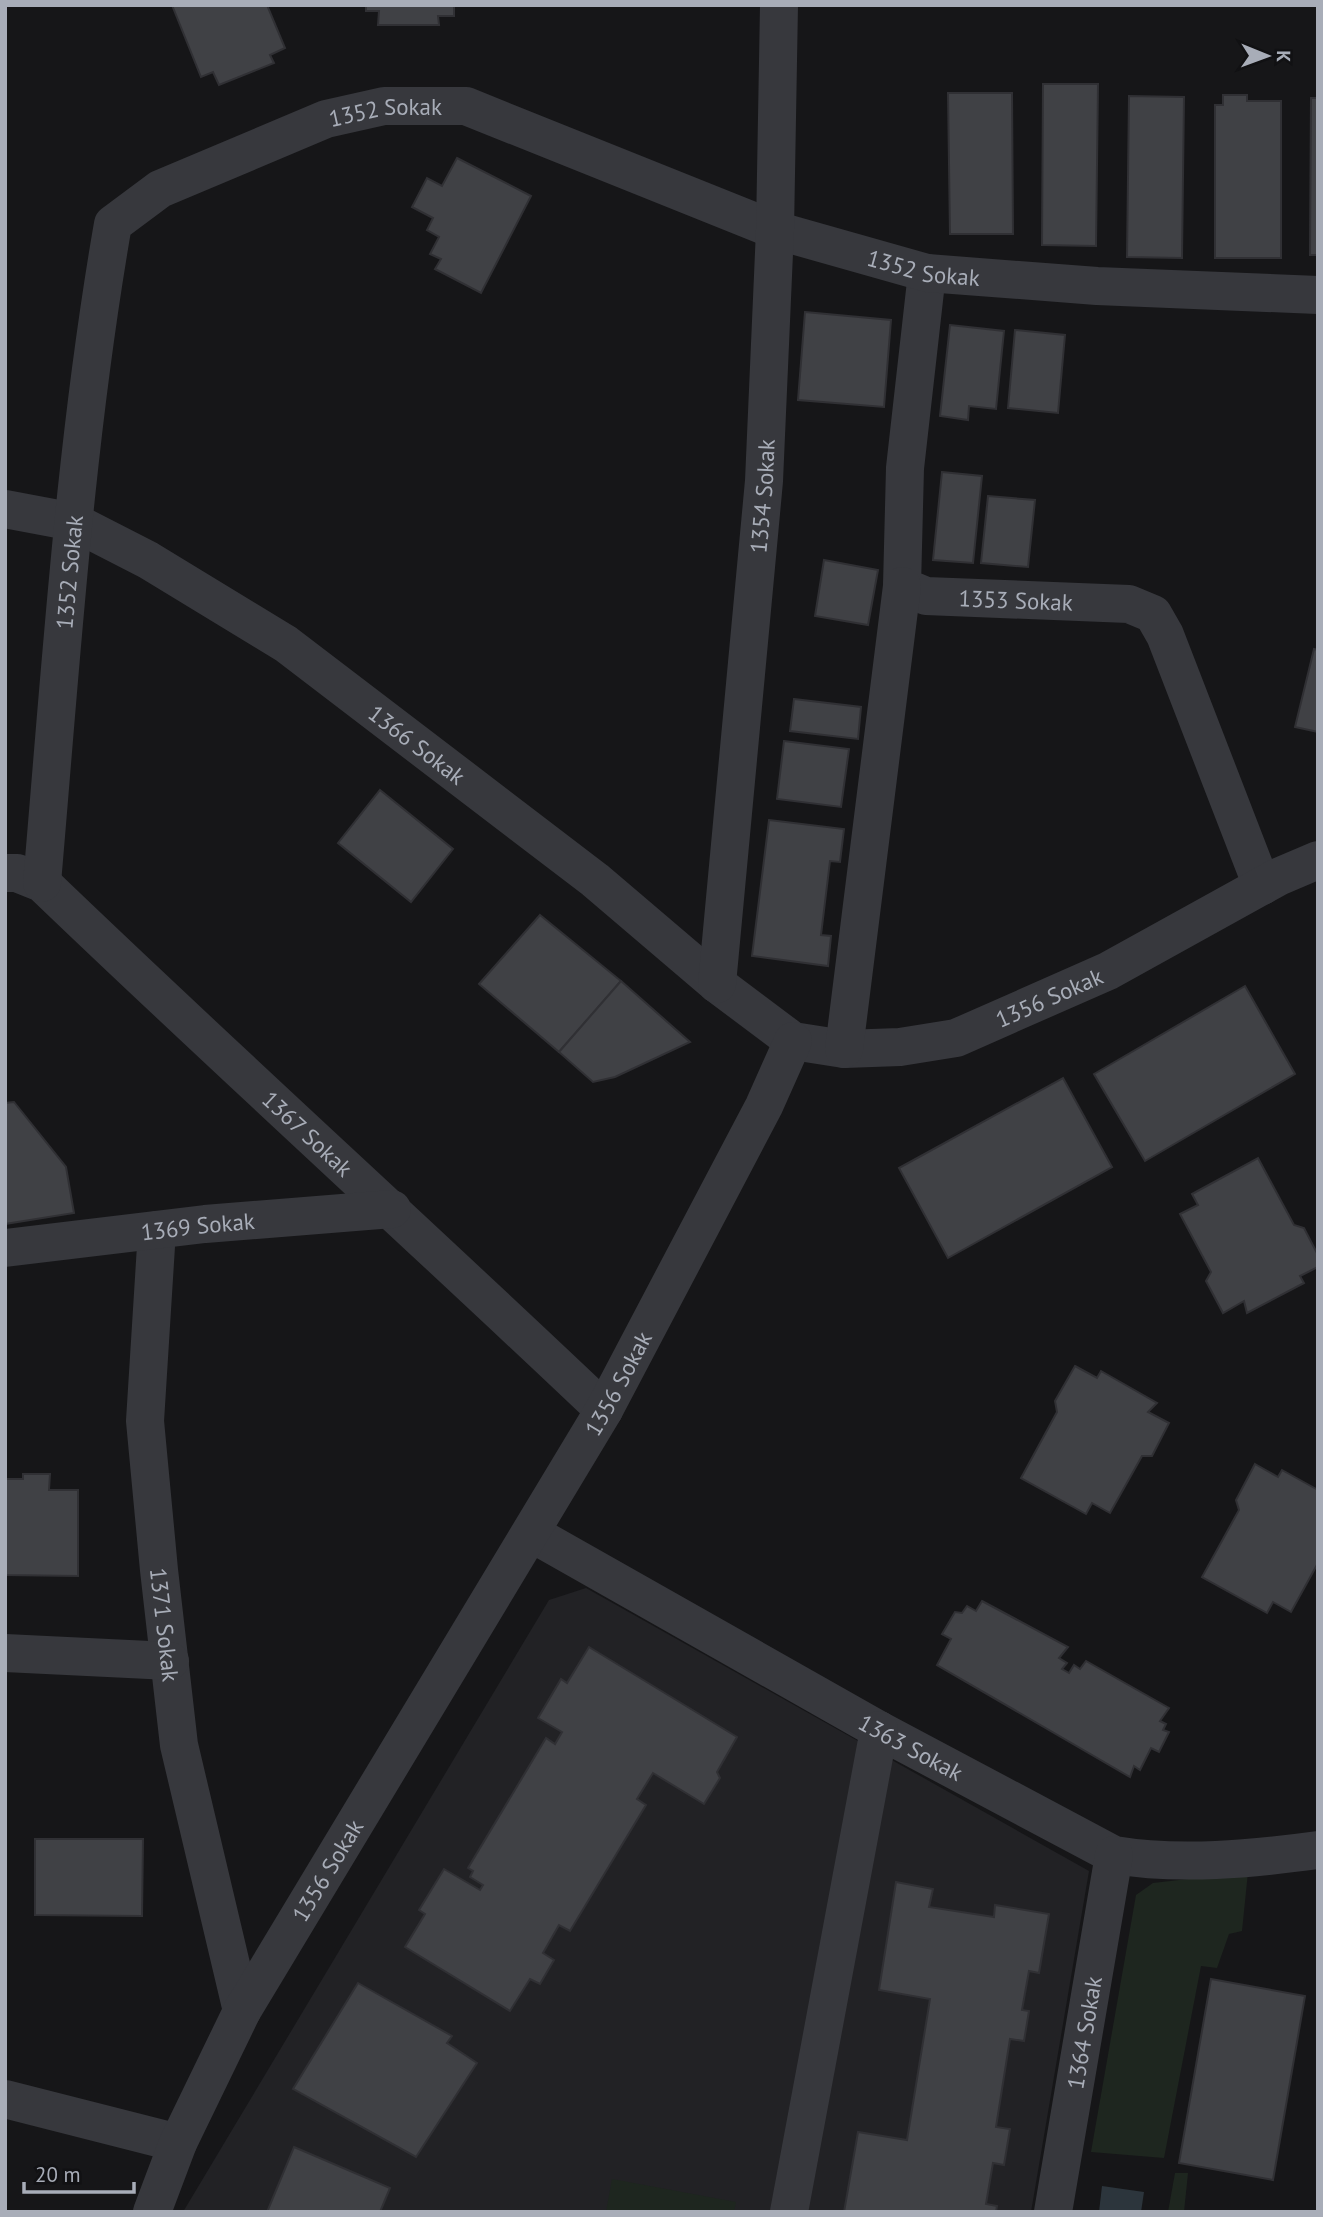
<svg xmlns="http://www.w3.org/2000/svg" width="1323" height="2217" font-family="'PT Sans',sans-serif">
<rect width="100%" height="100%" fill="#161618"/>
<path fill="#222225" d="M586,1588L1089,1871L1031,2212H183L549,1600Z"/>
<g fill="#1e261f">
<path d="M1248,1872L1242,1931L1229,1934L1217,1968L1201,1966L1164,2158L1091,2152L1136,1895L1153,1883Z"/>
<path d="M1175,2173H1188L1184,2212H1168Z"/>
<path d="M612,2179L736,2202L734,2212H606Z"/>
</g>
<path fill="#2c353c" d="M1102,2186L1144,2192L1141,2212H1099Z"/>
<g fill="#404145" stroke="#303034" stroke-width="2">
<path d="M172,5H267L285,48L270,55L274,63L219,85L213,72L201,77Z"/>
<path d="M366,5H454V16H438L439,25H378L379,11H366Z"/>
<path d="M1043,84H1098L1096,246L1042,245Z"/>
<path d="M948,93H1012L1013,234H950Z"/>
<path d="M1223,95H1247V101H1281V258H1215V105H1223Z"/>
<path d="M1129,96L1184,97L1182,258L1127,257Z"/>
<path d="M1311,98H1318V255H1310Z"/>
<path d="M457,158L531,196L481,293L435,269L441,259L430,254L439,237L427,230L433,218L412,207L427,178L442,186Z"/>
<path d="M805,312L891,320L884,407L798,400Z"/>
<path d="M950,325L1004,331L996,409L969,406L968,420L940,416Z"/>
<path d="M1015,330L1065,335L1058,413L1008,408Z"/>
<path d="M942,472L982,476L973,563L933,560Z"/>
<path d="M988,496L1035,500L1028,567L981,563Z"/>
<path d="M824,560L878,570L868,625L815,616Z"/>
<path d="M1314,649L1318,650V732L1295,727Z"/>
<path d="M794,699L861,707L858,739L790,731Z"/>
<path d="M784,741L849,749L841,807L777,799Z"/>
<path d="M380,790L453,849L411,902L338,843Z"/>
<path d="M769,820L844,829L840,862L830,861L821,935L831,936L828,966L752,956Z"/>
<path d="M540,915L621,981L559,1052L479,984Z"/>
<path d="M621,981L690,1042L615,1077L593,1082L559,1052Z"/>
<path d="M1245,986L1295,1074L1145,1161L1094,1074Z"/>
<path d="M1063,1078L1112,1167L948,1258L899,1168Z"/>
<path d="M14,1102L66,1167L74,1213L5,1224V1103Z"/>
<path d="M1258,1158L1294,1225L1304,1228L1318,1255V1267L1300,1276L1304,1283L1247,1313L1244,1301L1223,1313L1206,1281L1211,1272L1180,1214L1198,1205L1192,1194Z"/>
<path d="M1075,1366L1097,1378L1101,1371L1157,1403L1148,1412L1169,1423L1152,1456H1142L1110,1513L1092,1503L1086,1514L1021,1478L1057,1412L1055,1401Z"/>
<path d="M1255,1464L1278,1477L1282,1470L1318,1490V1563L1291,1612L1273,1602L1267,1613L1202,1577L1239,1510L1236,1500Z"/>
<path d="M23,1474H50L49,1490H78V1576L5,1575V1479H23Z"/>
<path d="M982,1601L1068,1647L1059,1658L1067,1663L1062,1669L1069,1673L1074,1665L1080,1669L1086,1661L1169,1708L1160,1721L1166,1724L1163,1730L1169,1732L1159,1752L1151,1748L1140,1770L1134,1766L1130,1777L937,1665L951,1639L942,1634L955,1612L962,1613L967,1606L976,1611Z"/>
<path d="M589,1647L737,1737L717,1772L720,1778L704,1804L653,1773L637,1799L646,1805L570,1931L559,1925L543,1953L554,1960L540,1984L530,1979L510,2011L405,1947L425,1914L419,1910L444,1869L480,1890L483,1885L470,1877L473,1871L468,1868L546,1738L555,1744L562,1732L538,1718L561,1679L567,1683Z"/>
<path d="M35,1839H143L142,1916L35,1915Z"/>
<path d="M896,1882L933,1889L929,1907L994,1917L995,1905L1049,1914L1039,1973L1029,1971L1022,2010L1029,2011L1024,2041L1010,2039L996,2127L1010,2129L1004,2165L993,2163L986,2204L997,2206L996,2212H844L858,2132L907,2140L930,1999L879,1990Z"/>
<path d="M1211,1979L1305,1996L1273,2180L1179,2163Z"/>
<path d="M358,1983L452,2036L447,2043L477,2063L416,2157L293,2089Z"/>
<path d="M294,2147L390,2188L380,2212H267Z"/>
</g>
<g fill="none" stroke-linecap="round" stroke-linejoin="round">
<g stroke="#37383d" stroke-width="38">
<path id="s1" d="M927,273L905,468L902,586L926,596L1129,604L1153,614L1165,635L1262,886"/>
<path id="s2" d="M5,509L74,522L148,560L286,644L595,880L717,984L793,1041L844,1049L900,1047L956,1038L1108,971L1278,877L1318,860"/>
<path id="s3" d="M5,873H17L42,883C227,1061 418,1233 604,1410"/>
<path id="s4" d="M42,883C61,663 75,442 113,224L160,189L326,119L384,106H466L775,230L927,273L1097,286L1318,295"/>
<path id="s5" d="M717,984L764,481L775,230L779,5"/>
<path d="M844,1049L902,586"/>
<path id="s6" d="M157,1230L145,1421L159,1570L179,1745L242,2011"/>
<path id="s7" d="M5,1248L205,1224L392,1209"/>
<path id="s8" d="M531,1533L879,1730L1114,1855C1180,1866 1252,1859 1318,1850"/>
<path d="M5,1653L170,1661"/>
<path d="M5,2099L178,2143"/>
<path id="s9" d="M152,2212L178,2143L242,2011L604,1410L764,1106L793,1041"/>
<path d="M789,2212L879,1730"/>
<path id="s10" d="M1053,2212L1114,1855"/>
</g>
</g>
<g text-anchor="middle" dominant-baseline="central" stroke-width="5" stroke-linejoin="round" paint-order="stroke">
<g font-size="23" fill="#a8adb8" stroke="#111113">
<text stroke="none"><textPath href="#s4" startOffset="962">1352 Sokak</textPath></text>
<text stroke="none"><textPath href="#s4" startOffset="1530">1352 Sokak</textPath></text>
<text stroke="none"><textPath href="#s5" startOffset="490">1354 Sokak</textPath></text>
<text stroke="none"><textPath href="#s4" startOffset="312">1352 Sokak</textPath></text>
<text stroke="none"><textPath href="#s1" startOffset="430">1353 Sokak</textPath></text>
<text stroke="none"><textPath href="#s2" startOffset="480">1366 Sokak</textPath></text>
<text stroke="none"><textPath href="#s2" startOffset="1225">1356 Sokak</textPath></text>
<text stroke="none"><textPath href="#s3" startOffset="404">1367 Sokak</textPath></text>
<text stroke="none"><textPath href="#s7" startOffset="194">1369 Sokak</textPath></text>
<text stroke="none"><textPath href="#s9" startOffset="952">1356 Sokak</textPath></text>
<text stroke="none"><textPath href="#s6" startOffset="396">1371 Sokak</textPath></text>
<text stroke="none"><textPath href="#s8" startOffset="436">1363 Sokak</textPath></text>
<text stroke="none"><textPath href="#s9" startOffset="385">1356 Sokak</textPath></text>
<text stroke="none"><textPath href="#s10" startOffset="182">1364 Sokak</textPath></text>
</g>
</g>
<rect width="1323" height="2217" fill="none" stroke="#a8adb8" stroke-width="14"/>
<g transform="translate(1267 56) rotate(91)" stroke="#111113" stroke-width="5" paint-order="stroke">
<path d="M0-5L12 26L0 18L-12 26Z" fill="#a8adb8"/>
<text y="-10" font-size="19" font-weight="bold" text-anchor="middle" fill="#a8adb8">K</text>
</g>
<path d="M24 2182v10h110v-10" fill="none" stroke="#a8adb8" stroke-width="3.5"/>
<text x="35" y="2182" font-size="21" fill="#a8adb8" stroke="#111113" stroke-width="5" paint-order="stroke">20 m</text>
</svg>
